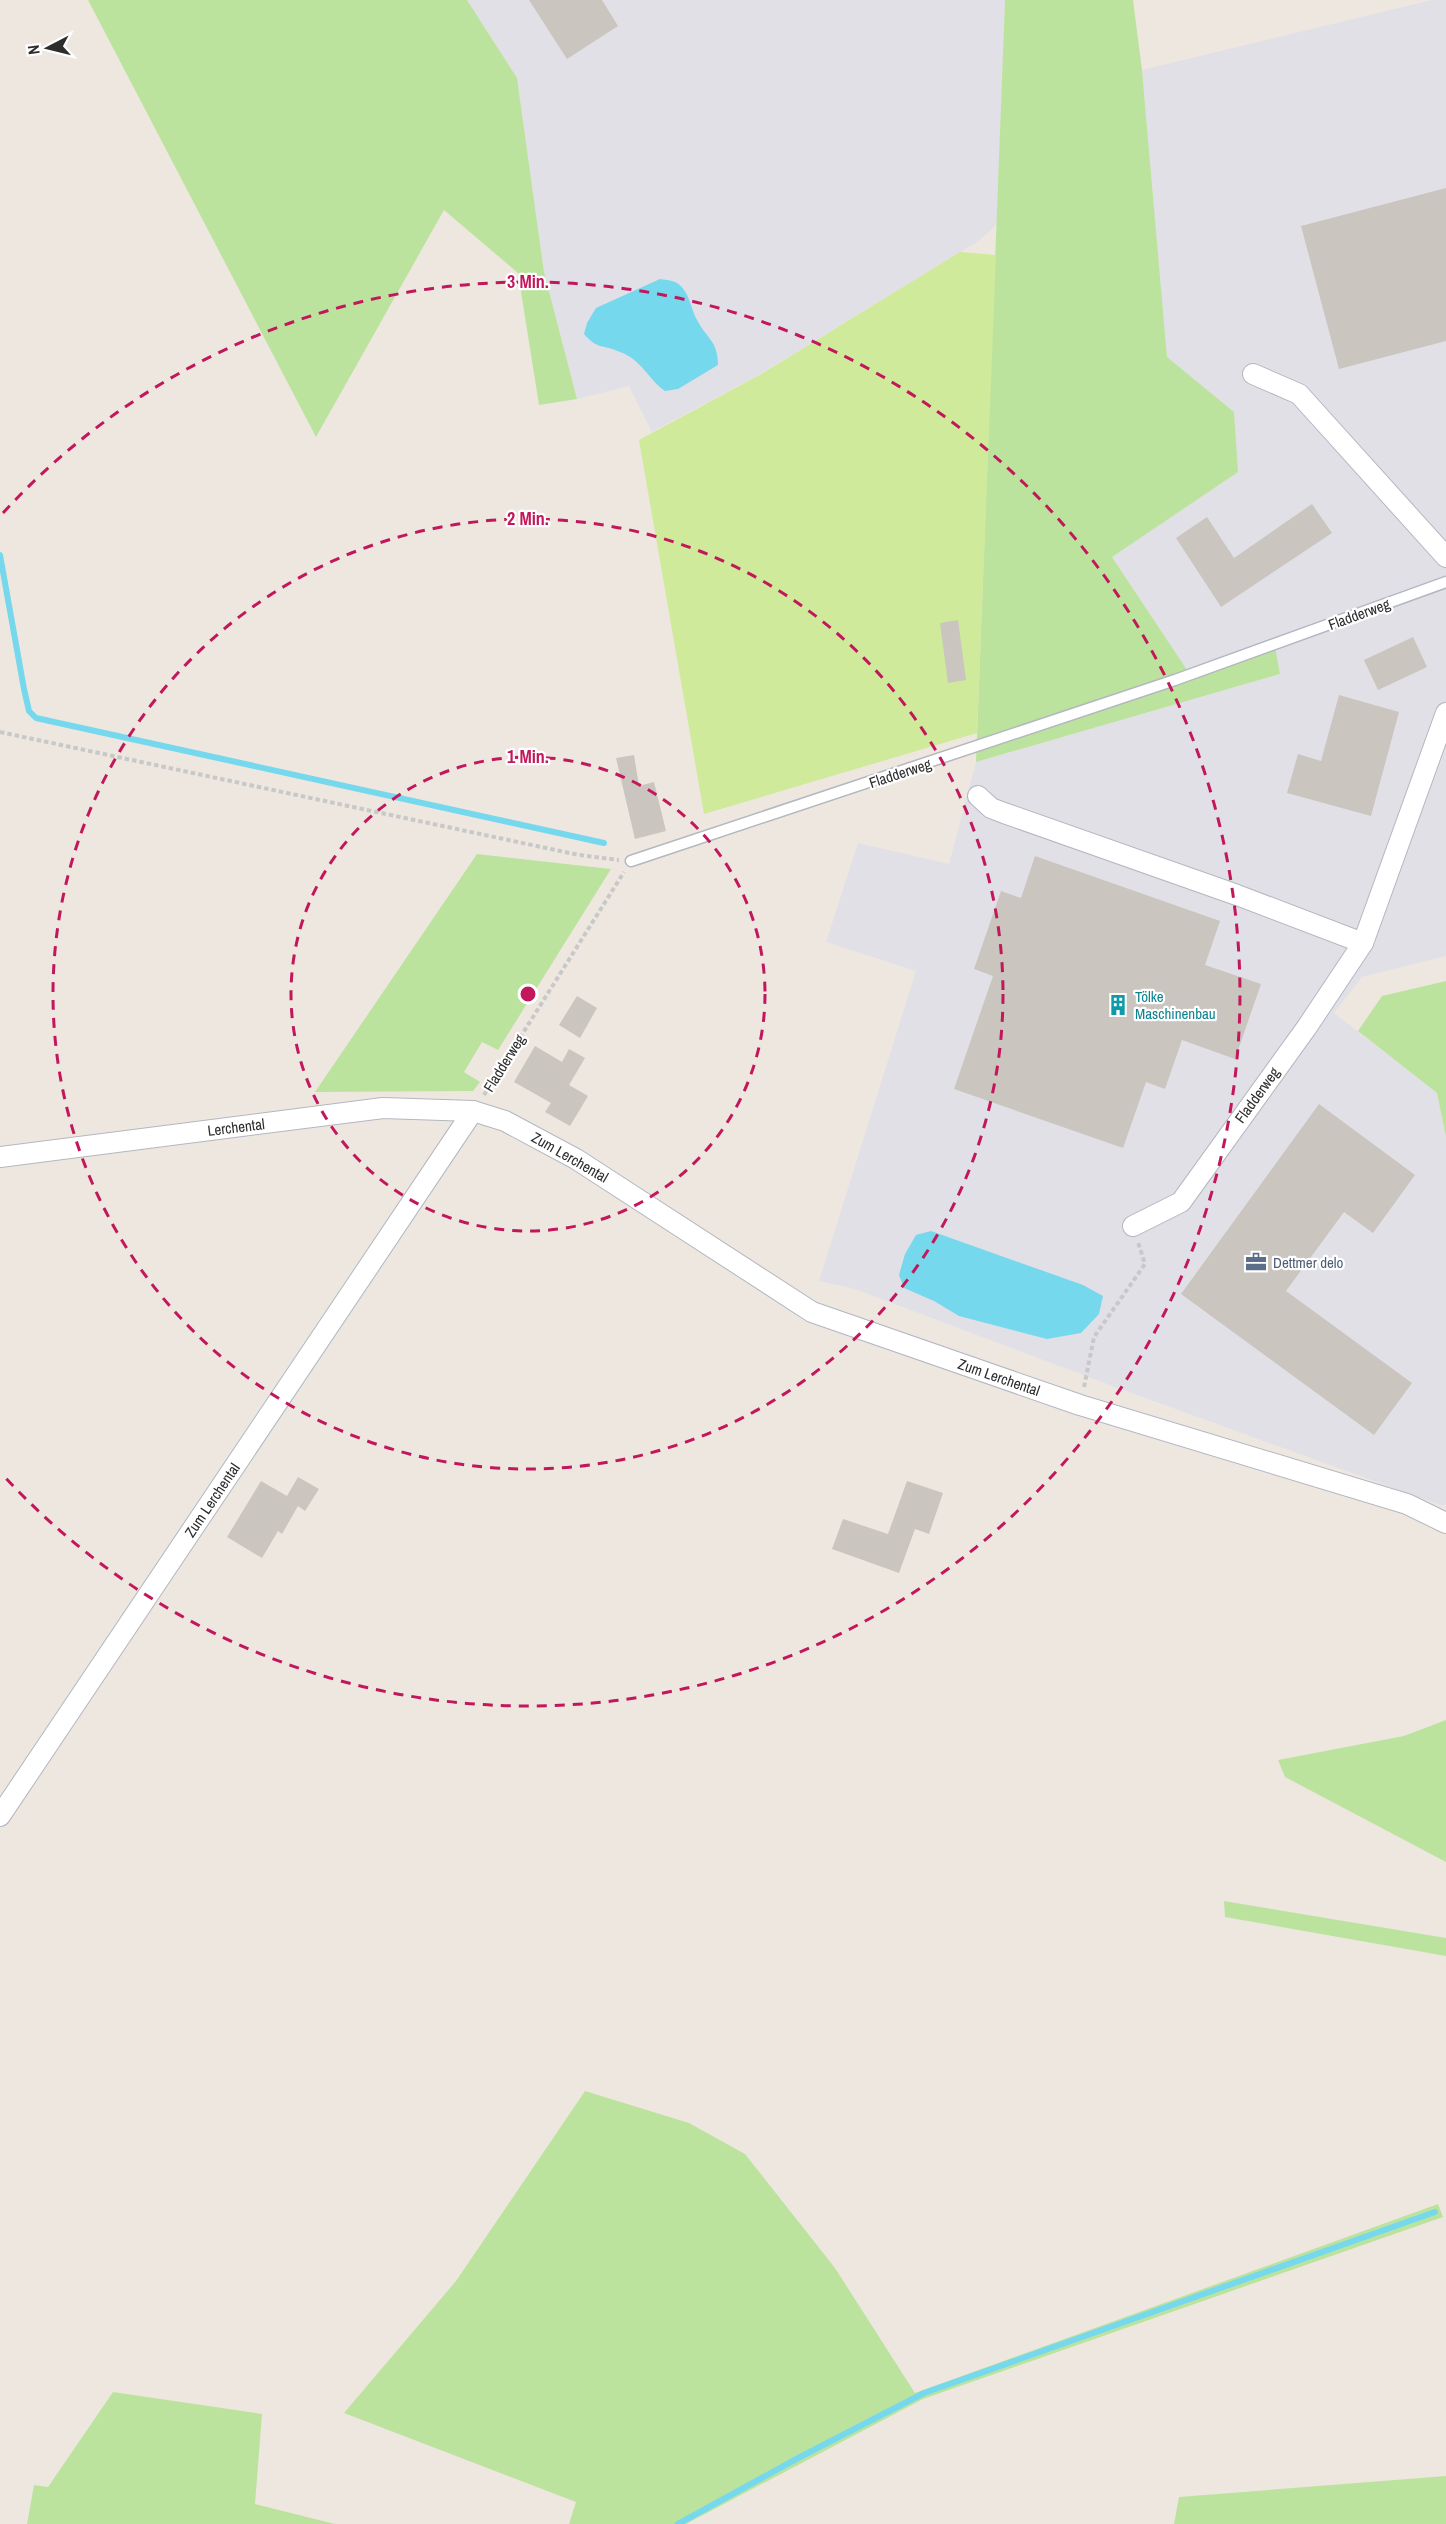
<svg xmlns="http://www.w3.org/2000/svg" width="1446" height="2524" font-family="'Archivo Narrow',sans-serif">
<rect width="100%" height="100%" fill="#eee7e0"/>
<g fill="#e1e0e7">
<path d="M467,0H1005L997,224L980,240L762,373L652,432L629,386L577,399L544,272L517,78Z"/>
<path d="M1432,0H1446V956L1362,977L1334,1013L1437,1093L1446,1137V1504L1443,1506L1115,1387L855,1289L819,1281L916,971L826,942L858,843L949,864L976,762L1280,674L1193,679L1112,557L1234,412L1167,358L1142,70Z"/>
</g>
<g fill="#bce39e">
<path d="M88,0H467L517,78L544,272L577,399L539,405L518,273L444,210L316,437Z"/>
<path d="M1005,0H1133L1142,70L1167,357L1234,412L1238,472L1112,557L1193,679L1275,647L1280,674L976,762Z"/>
<path d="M477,854L611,869L498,1050L482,1042L464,1072L480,1082L473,1091L315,1092Z"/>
<path d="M1446,981V1137L1437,1093L1358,1031L1382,996Z"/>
<path d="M1446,1720V1862L1285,1777L1278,1760L1404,1736Z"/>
<path d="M1224,1901L1446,1938V1956L1225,1917Z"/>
<path d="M585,2091L689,2123L745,2154L835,2268L915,2393L1438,2204L1443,2217L923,2399L686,2524H569L576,2502L344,2413L456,2281Z"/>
<path d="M113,2392L262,2414L255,2504L335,2524H27L34,2485L48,2487Z"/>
<path d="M1446,2476V2524H1174L1179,2497Z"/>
</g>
<path fill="#cfea9a" d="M960,252L996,255L977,733L704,814L639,440L763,373Z"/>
<g fill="#76d8ed">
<path d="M660,279C669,280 679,281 684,290C690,298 692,311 697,320C707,339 718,341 718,365L678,389L665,391C648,379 642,360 620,352C602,344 598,350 584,334L587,323L596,308Z"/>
<path d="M931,1231L1083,1285L1103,1296L1099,1314L1081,1333L1047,1339L959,1316L934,1301L904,1288L899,1275L905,1254L916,1235Z"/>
</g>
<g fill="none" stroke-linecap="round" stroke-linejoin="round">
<g stroke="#76d8ed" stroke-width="6">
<path d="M0,555L24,689L29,711L36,718L604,843"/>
<path d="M678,2524L800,2457L924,2393L1435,2212"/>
</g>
</g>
<g fill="#cac5be">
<path d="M529,0H602L618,26L567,59Z"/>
<path d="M1446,188V341L1339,369L1301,226Z"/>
<path d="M1312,504L1332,533L1221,607L1176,538L1207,517L1234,558Z"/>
<path d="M958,620L966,680L948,683L940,623Z"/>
<path d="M1413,637L1427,667L1378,690L1364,660Z"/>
<path d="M1339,695L1399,712L1371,816L1287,793L1298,754L1321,761Z"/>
<path d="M634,755L639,786L654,782L666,831L635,839L616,758Z"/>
<path d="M1035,856L1220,921L1205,965L1261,984L1235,1059L1182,1040L1165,1089L1146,1082L1123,1148L954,1089L993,976L974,969L1001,891L1021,898Z"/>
<path d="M577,996L597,1008L580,1038L559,1025Z"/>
<path d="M535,1046L562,1062L569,1049L585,1058L569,1085L588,1096L570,1126L545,1112L551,1103L514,1082Z"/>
<path d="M1319,1104L1415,1175L1373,1233L1344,1212L1286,1291L1412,1383L1374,1435L1181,1294Z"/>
<path d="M298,1477L319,1489L305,1511L298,1506L282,1534L278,1531L262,1558L227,1537L261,1481L287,1496Z"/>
<path d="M907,1481L943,1493L929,1534L915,1529L899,1573L832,1549L843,1519L888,1534Z"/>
</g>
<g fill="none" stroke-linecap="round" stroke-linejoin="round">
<defs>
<path id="lane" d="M631,861L1175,680L1446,582"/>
<g id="street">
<path d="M1253,374L1299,394L1446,557"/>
<path d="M978,796L991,808L1004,813L1237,895L1363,943"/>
<path d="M0,1157L383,1108L473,1111L505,1121L576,1159L812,1312L1080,1405L1407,1504L1446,1523"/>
<path d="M1133,1226L1181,1202L1307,1027L1363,943L1446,713"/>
<path d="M0,1816L473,1111"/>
</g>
</defs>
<use href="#lane" stroke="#b3b7c0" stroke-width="13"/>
<use href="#street" stroke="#b3b7c0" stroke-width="22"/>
<g stroke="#c8c8c8" stroke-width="4" stroke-dasharray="4.5 3" stroke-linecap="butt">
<path d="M0,732L579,855L619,860"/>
<path d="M484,1095L624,872"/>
<path d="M1084,1387L1094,1337L1145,1264L1138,1242"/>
</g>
<use href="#lane" stroke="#fff" stroke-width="10"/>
<use href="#street" stroke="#fff" stroke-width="20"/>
</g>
<g fill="none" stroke="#c2185b" stroke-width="3" stroke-dasharray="10 8">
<circle cx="528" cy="994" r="237"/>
<circle cx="528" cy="994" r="475"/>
<path d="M3 513A712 712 0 1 1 3 1475"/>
</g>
<defs>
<symbol id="building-bare" viewBox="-9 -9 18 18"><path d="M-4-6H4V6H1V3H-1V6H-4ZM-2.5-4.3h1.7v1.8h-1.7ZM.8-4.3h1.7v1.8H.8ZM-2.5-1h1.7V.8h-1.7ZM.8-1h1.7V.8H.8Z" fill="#0f9aa8" stroke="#fff" stroke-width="2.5" paint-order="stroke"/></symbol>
<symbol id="office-bare" viewBox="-9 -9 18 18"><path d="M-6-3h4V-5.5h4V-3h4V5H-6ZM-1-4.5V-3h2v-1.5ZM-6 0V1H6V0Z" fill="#5c6f8a" stroke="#fff" stroke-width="2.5" paint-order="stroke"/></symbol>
</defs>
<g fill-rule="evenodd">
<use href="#building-bare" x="1103" y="990" width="30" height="30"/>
<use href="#office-bare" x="1241" y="1247" width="30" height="30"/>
</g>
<g text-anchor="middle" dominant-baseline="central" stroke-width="4.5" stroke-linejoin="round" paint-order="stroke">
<g font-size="15" fill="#2d2d2d" stroke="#fff">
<text transform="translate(1359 614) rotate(-20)">Fladderweg</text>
<text transform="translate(900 773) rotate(-18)">Fladderweg</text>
<text transform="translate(504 1063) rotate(-58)">Fladderweg</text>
<text transform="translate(1257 1095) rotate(-54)">Fladderweg</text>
<text transform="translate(236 1127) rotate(-7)">Lerchental</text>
<text transform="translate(570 1157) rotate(30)">Zum Lerchental</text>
<text transform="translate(999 1377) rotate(19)">Zum Lerchental</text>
<text transform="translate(212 1500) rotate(-56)">Zum Lerchental</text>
</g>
<g font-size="15" fill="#0d838f" stroke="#fff" text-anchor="start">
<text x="1135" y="996">Tölke<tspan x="1135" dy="17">Maschinenbau</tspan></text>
</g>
<g font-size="15" fill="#4e5e75" stroke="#fff" text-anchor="start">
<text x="1273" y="1262">Dettmer delo</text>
</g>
</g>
<circle cx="528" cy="994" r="9" fill="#c2185b" stroke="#fff" stroke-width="3"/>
<g font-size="18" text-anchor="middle" font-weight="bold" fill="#c2185b" stroke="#fff" stroke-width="4.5" stroke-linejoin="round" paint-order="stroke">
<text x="528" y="288">3 Min.</text>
<text x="528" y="525">2 Min.</text>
<text x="528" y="763">1 Min.</text>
</g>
<g transform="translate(48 48) rotate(263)" stroke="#ffffff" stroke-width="4.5" paint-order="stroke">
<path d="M0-4.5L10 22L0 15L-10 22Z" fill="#2d2d2d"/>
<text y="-9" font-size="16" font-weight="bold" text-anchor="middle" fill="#2d2d2d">N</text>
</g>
</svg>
